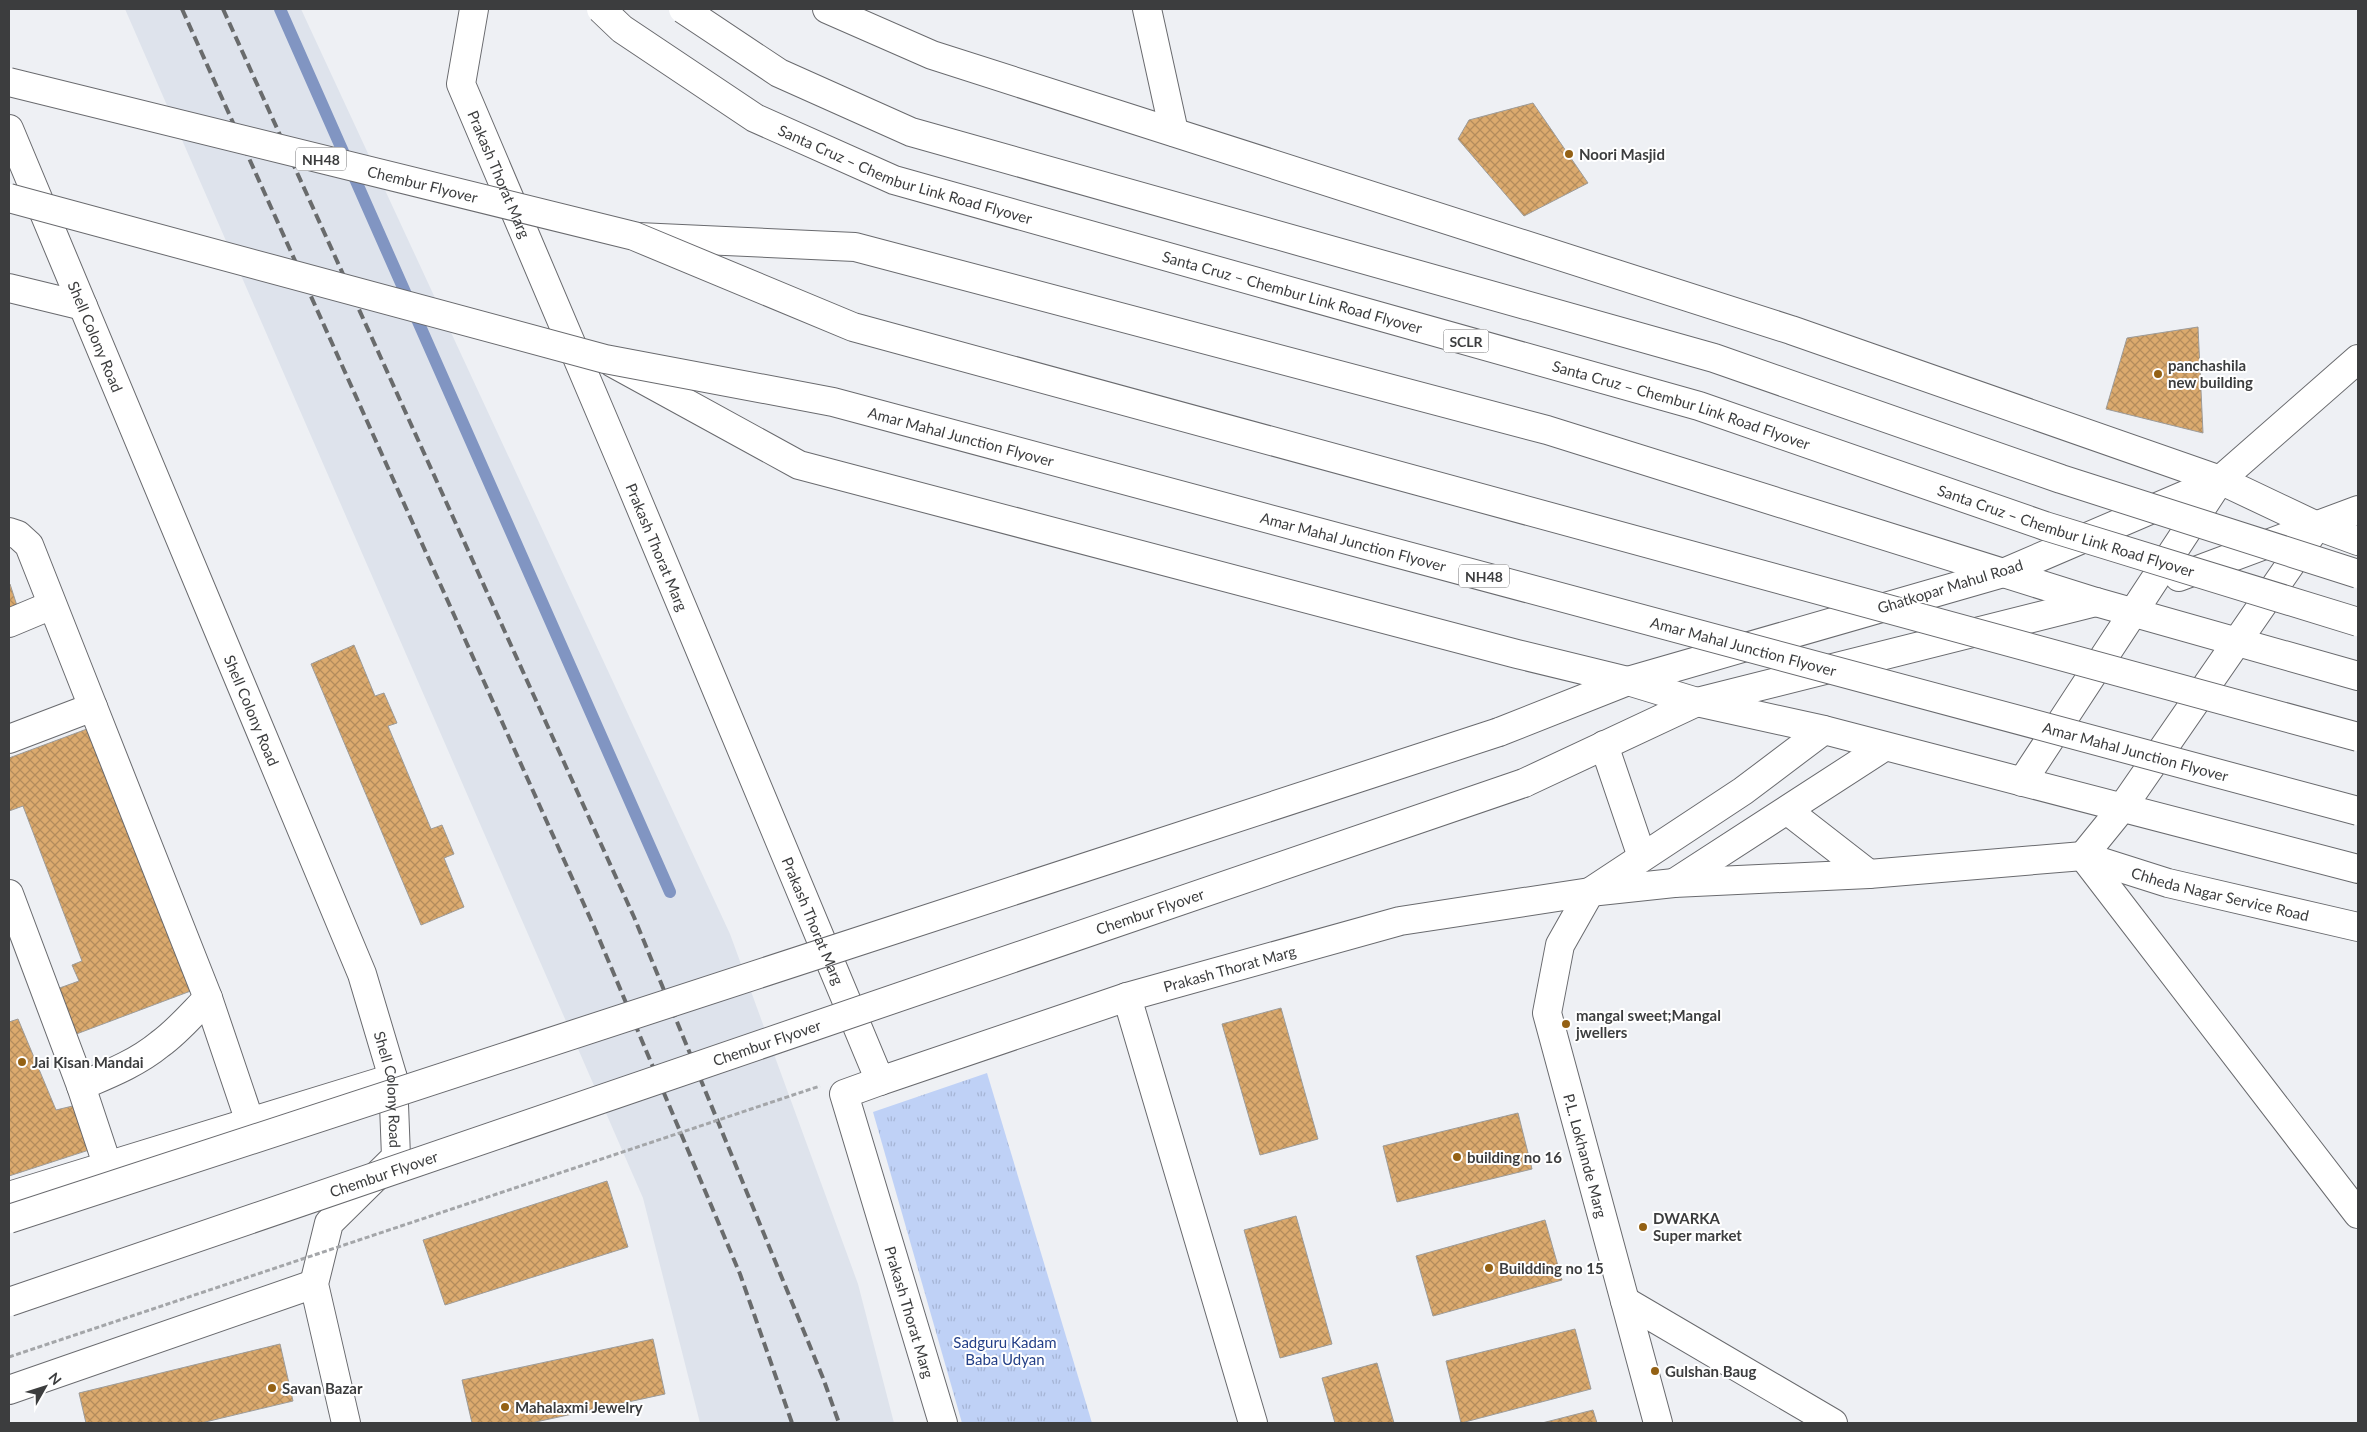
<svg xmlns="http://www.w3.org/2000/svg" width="2367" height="1432" font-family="Lato,sans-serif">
<defs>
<pattern id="park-tufts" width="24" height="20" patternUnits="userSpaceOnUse" patternTransform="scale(1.25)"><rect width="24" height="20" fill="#bfd1f6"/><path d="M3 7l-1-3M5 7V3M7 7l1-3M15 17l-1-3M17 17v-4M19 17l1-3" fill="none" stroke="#a5b4d4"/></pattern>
<pattern id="building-cross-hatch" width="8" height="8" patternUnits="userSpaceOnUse" patternTransform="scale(1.25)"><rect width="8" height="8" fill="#dbaa6e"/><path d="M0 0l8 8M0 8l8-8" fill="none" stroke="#b38c5c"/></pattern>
</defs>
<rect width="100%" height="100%" fill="#eef0f4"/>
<path fill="#dee3ec" d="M125,9H301L730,934L858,1284L894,1423H700L643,1198Z"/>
<path fill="url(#park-tufts)" d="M987,1073L1092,1423H962L873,1112Z"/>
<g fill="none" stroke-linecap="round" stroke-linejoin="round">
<path stroke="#8195c2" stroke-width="12" d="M280,9L670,892"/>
</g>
<g fill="url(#building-cross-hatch)" stroke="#9d9b98">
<path d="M1533,103L1588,183L1524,216L1458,139L1469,120Z"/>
<path d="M2198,327L2203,433L2106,409L2127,338Z"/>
<path d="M10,584L19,612L9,615V585Z"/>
<path d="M354,645L375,696L384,693L397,723L388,726L431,829L442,825L454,854L444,858L464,907L421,925L311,664Z"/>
<path d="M95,726L196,989L71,1036L54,990L79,981L72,965L82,961L23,806L9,811V758Z"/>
<path d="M1281,1008L1318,1139L1260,1155L1222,1024Z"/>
<path d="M18,1019L56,1110L85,1103L92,1149L9,1176V1022Z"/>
<path d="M1518,1113L1532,1169L1397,1202L1383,1146Z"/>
<path d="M607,1181L628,1247L445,1305L423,1240Z"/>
<path d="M1296,1216L1332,1344L1280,1358L1244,1230Z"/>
<path d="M1545,1220L1562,1280L1433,1316L1416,1256Z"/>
<path d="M1575,1329L1591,1389L1461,1423L1446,1361Z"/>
<path d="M653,1339L665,1394L531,1423H472L462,1380Z"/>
<path d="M280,1344L293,1401L201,1423H86L79,1393Z"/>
<path d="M1377,1363L1394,1423H1335L1322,1378Z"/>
<path d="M1593,1410L1597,1423H1542Z"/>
</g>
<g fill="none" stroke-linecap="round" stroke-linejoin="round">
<defs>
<g id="minor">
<path id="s1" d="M474,9L461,84L627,475L880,1081L1127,997L1400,921L1590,892L1674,883L1869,874L2083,856L2168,883L2358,927"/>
<path d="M827,9L932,55L1791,330L2220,480L2317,526L2358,541"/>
<path d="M1147,9L1174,132"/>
<path id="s2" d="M9,129L362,974L393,1078L396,1157L329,1223L314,1284L346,1423"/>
<path d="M9,288L83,306"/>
<path d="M9,532L18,535L29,545L93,707"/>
<path d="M2003,573L2220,480L2358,359"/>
<path d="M2179,577L2358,510"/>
<path d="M9,623L52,605"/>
<path d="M9,739L93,707L208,998L250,1122"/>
<path d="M2022,782L2220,480"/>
<path d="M2083,856L2358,1214"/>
<path d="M2083,856L2122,808L2317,526"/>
<path d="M9,894L81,1086L108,1167"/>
<path d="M1127,997L1253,1423"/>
<path id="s3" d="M880,1081L844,1094L943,1423"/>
<path d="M81,1086C109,1074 137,1063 160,1044C178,1031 193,1013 208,998"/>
<path d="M9,1196L393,1078"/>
<path d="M1625,1301L1833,1423"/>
<path d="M9,1390L314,1284"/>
</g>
<g id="major">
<path d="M1499,732L1628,681L2003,573"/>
<path d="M1524,783L1697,702L2096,602"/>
<path id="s4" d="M1590,892L1560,945L1547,1013L1658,1423"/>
</g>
<g id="highway">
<path d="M638,237L855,247L1547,430L2096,602L2358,676"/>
<path d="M613,363L799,465L1517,654L1628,681L1697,702L1824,730L2358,869"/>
<path d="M1604,745L1642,857"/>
<path d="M1788,811L1869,874"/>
<path d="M1674,883L1884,747"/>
<path d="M1590,892L1743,791L1824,730"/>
</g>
</defs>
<use href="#minor" stroke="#696a6e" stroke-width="30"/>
<use href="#major" stroke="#696a6e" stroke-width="30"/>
<use href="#highway" stroke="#696a6e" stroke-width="30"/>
<use href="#minor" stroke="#fff" stroke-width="28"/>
<use href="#major" stroke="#fff" stroke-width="28"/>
<use href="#highway" stroke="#fff" stroke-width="28"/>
<g stroke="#696b6c" stroke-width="4" stroke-dasharray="10 5" stroke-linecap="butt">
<path d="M182,9L595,929L740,1274L792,1423"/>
<path d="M223,9L634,917L823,1378L839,1423"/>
</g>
<defs>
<g id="major-bridge">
<path d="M9,1219L1499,732"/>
<path id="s5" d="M9,1302L1524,783"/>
</g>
<g id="highway-bridge">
<path id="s6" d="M601,9L622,29L755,118L894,180L1699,406L2045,526L2358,622"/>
<path d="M683,9L779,73L911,132L1714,358L2061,479L2358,574"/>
<path id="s7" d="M9,82L634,236L853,327L2358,737"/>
<path id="s8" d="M9,198L605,359L833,402L2358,811"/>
</g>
</defs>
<use href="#major-bridge" stroke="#696a6e" stroke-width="30" stroke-linecap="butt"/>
<use href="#highway-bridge" stroke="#696a6e" stroke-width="30" stroke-linecap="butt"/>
<path stroke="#a4a6a9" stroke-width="3" stroke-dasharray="5 2.5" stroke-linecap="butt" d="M9,1357L820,1086"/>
<use href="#major-bridge" stroke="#fff" stroke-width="28"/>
<use href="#highway-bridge" stroke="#fff" stroke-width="28"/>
</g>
<g fill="#946114" stroke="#fff" stroke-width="2">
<circle cx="1569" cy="154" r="5"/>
<circle cx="2158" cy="374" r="5"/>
<circle cx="1566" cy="1024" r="5"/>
<circle cx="22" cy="1062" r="5"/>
<circle cx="1457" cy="1157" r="5"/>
<circle cx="1643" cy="1227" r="5"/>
<circle cx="1489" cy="1268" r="5"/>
<circle cx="1655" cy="1371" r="5"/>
<circle cx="272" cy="1388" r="5"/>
<circle cx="505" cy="1407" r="5"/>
</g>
<g text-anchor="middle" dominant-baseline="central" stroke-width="4" stroke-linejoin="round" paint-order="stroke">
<g fill="#fff" stroke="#767778" stroke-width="1">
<rect x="296" y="147.5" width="50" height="23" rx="4"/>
<rect x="1443.5" y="329.5" width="45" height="23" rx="4"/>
<rect x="1459" y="564.5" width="50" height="23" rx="4"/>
</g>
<g font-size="14" font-weight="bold" fill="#3c3d3e">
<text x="321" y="159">NH48</text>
<text x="1466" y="341">SCLR</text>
<text x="1484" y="576">NH48</text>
</g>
<g font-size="15" font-weight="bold" fill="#3c3d3e" stroke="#fff" text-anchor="start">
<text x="1579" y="154">Noori Masjid</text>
<text x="2168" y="365">panchashila<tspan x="2168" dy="17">new building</tspan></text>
<text x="1576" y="1015">mangal sweet;Mangal<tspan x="1576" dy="17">jwellers</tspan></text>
<text x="32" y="1062">Jai Kisan Mandai</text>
<text x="1467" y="1157">building no 16</text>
<text x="1653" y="1218">DWARKA<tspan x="1653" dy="17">Super market</tspan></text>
<text x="1499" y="1268">Buildding no 15</text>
<text x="1665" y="1371">Gulshan Baug</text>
<text x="282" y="1388">Savan Bazar</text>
<text x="515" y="1407">Mahalaxmi Jewelry</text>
</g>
<g font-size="15" fill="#3c3d3e" stroke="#fff">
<text stroke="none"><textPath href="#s6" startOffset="350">Santa Cruz – Chembur Link Road Flyover</textPath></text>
<text stroke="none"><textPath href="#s1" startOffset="174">Prakash Thorat Marg</textPath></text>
<text stroke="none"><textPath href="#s7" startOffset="426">Chembur Flyover</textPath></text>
<text stroke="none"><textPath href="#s6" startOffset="755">Santa Cruz – Chembur Link Road Flyover</textPath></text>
<text stroke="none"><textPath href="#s2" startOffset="225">Shell Colony Road</textPath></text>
<text stroke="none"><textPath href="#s6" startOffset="1160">Santa Cruz – Chembur Link Road Flyover</textPath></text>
<text stroke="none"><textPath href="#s8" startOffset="982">Amar Mahal Junction Flyover</textPath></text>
<text stroke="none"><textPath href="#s6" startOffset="1565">Santa Cruz – Chembur Link Road Flyover</textPath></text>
<text stroke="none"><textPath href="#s8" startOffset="1388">Amar Mahal Junction Flyover</textPath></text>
<text stroke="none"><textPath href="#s1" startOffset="579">Prakash Thorat Marg</textPath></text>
<text transform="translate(1950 586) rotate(-17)">Ghatkopar Mahul Road</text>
<text stroke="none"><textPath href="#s8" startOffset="1792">Amar Mahal Junction Flyover</textPath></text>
<text stroke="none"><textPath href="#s2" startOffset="630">Shell Colony Road</textPath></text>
<text stroke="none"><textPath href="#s8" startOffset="2198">Amar Mahal Junction Flyover</textPath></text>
<text stroke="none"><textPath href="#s1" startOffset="2531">Chheda Nagar Service Road</textPath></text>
<text stroke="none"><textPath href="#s5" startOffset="1206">Chembur Flyover</textPath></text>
<text stroke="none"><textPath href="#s1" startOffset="984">Prakash Thorat Marg</textPath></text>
<text stroke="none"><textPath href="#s1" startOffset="1525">Prakash Thorat Marg</textPath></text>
<text stroke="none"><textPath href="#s5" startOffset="801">Chembur Flyover</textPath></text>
<text stroke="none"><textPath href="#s2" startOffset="1035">Shell Colony Road</textPath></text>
<text stroke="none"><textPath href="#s4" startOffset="278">P.L. Lokhande Marg</textPath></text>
<text stroke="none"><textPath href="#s5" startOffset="396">Chembur Flyover</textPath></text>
<text stroke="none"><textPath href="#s3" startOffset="266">Prakash Thorat Marg</textPath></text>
</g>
<g font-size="15" fill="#233f87" stroke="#fff">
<text x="1005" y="1342">Sadguru Kadam<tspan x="1005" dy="17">Baba Udyan</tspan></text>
</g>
</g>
<rect width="2367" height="1432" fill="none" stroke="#3c3d3e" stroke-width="20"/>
<g transform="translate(45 1387) rotate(51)" stroke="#ffffff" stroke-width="4" paint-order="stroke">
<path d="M0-4L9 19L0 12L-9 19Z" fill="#3c3d3e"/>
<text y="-8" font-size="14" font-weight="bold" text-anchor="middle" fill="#3c3d3e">N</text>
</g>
</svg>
